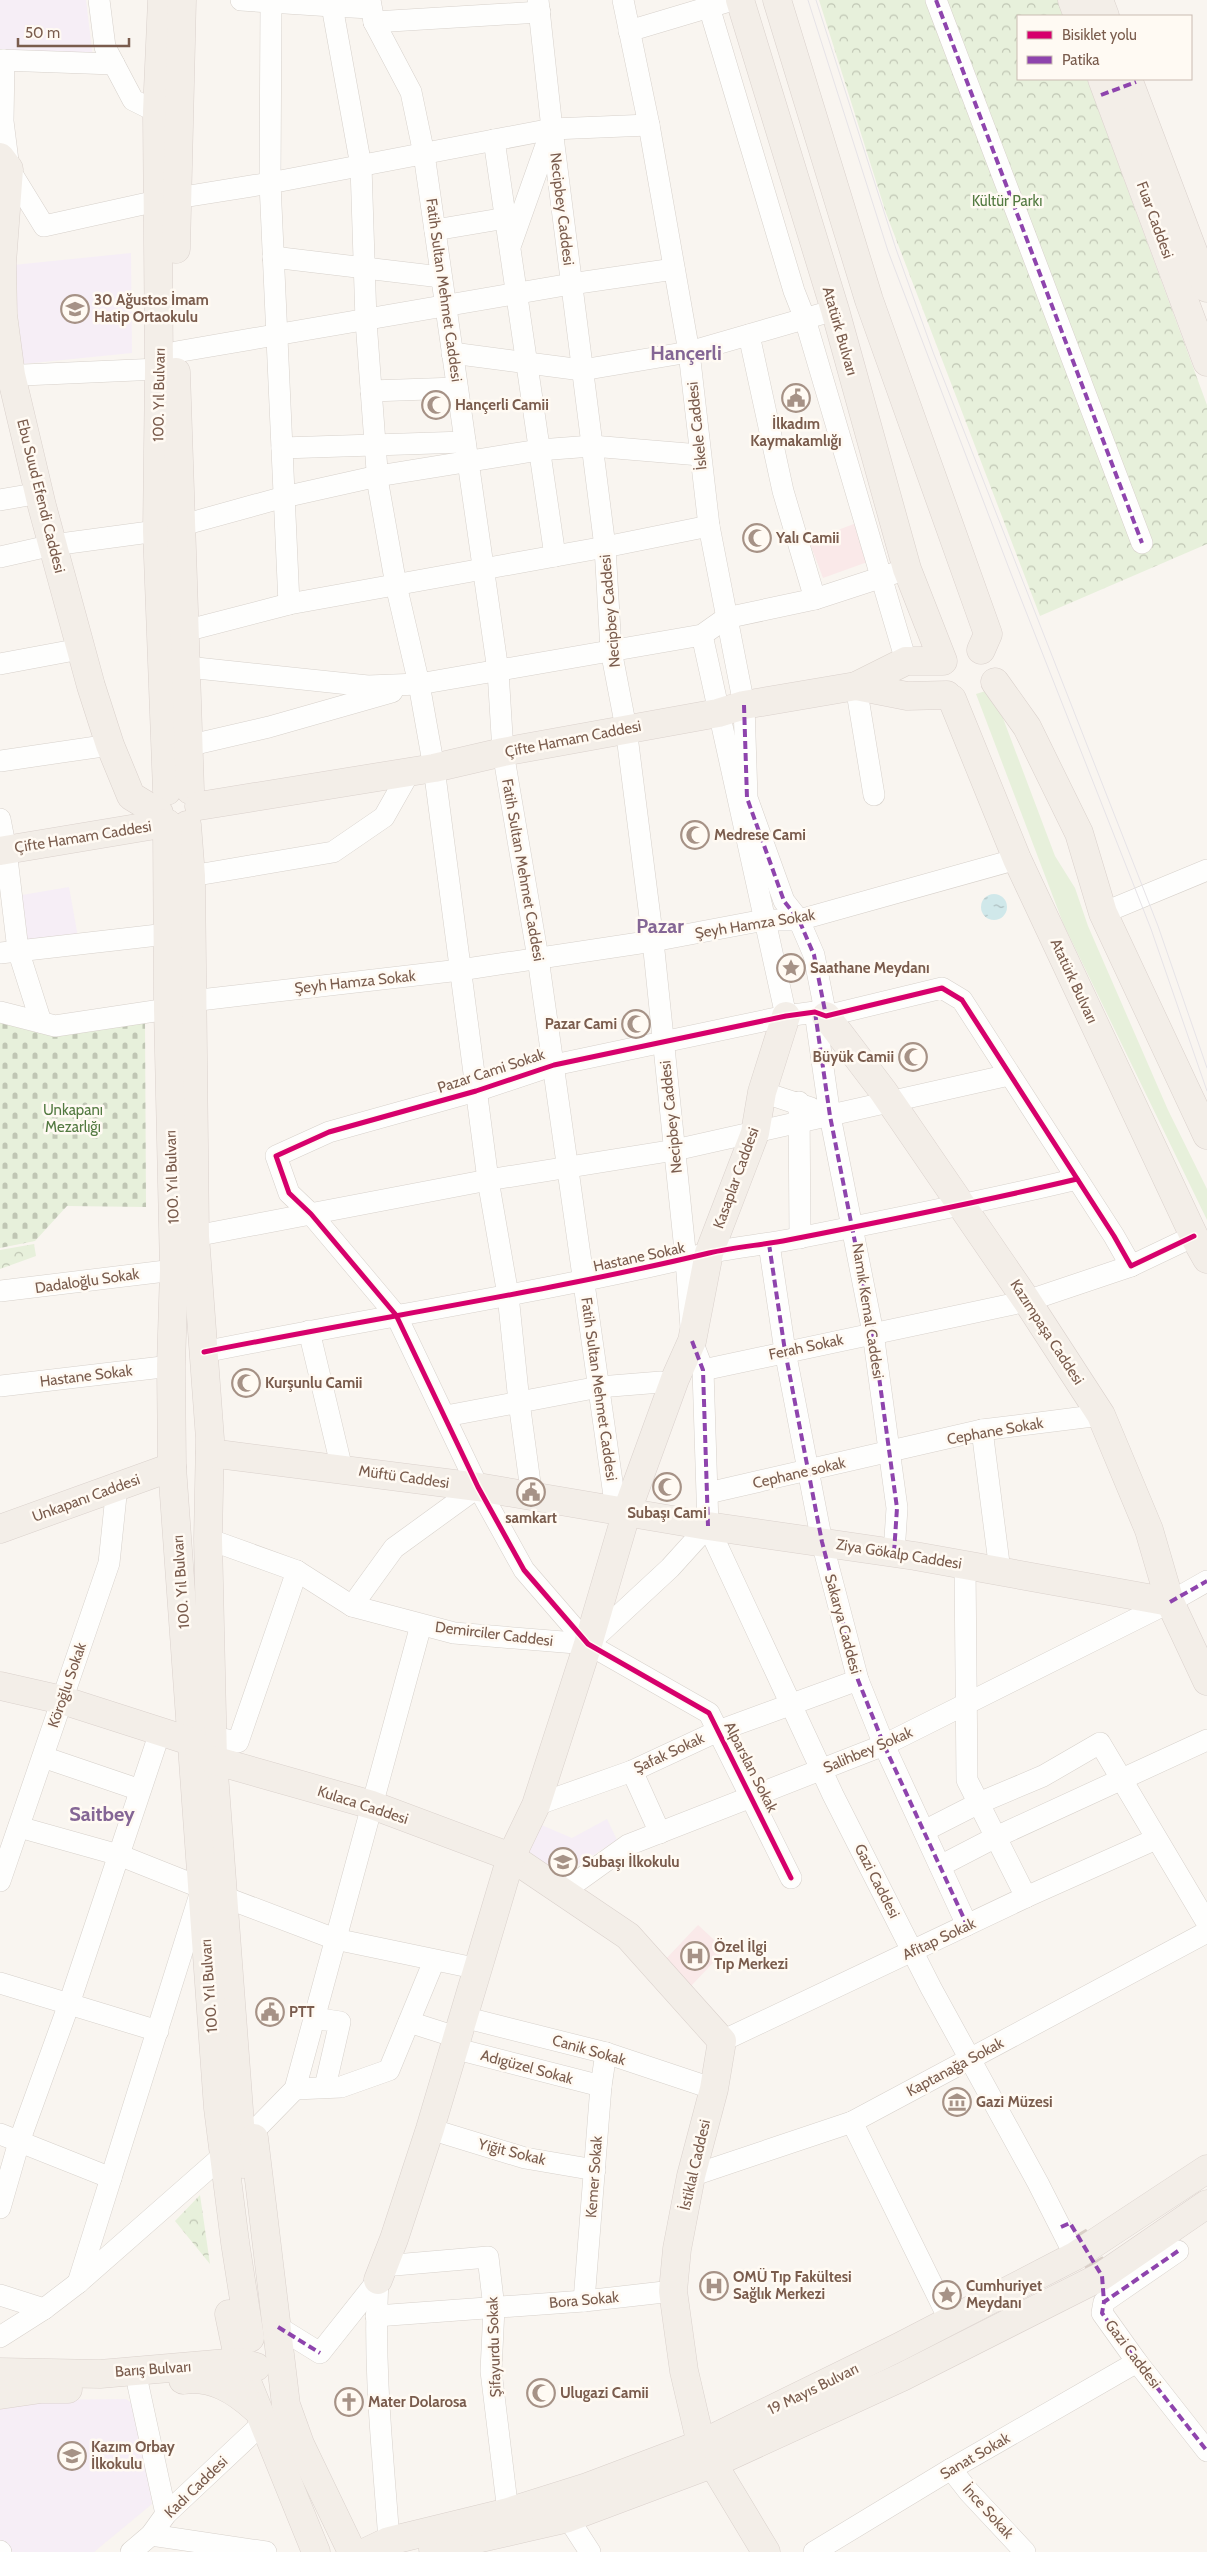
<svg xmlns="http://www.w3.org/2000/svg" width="1207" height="2552" font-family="Cabin,sans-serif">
<defs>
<pattern id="forest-crowns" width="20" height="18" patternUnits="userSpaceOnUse" patternTransform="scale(1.25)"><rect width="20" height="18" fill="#e7f0db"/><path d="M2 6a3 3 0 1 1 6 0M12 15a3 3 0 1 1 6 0" fill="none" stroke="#c0c6b4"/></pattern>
<pattern id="cemetery-stones" width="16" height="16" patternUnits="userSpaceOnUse" patternTransform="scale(1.25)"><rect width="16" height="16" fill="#e7f0db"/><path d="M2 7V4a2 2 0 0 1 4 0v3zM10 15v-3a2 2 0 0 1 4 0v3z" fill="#c0c6b4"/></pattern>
<pattern id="water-ripples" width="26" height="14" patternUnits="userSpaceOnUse" patternTransform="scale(1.25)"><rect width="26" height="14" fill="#d0e8ea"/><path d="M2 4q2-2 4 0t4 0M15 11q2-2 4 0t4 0" fill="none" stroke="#aebfc0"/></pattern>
</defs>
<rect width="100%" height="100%" fill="#f9f5f0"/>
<g fill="#f6eef6">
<path d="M0,0H86L93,58L0,51Z"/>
<path d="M131,253L132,353L23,364L13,265Z"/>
<path d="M69,887L78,937L24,944L16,896Z"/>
<path d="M607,1819L617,1840L560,1876L523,1847L532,1821L572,1838Z"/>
<path d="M126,2399L136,2406L152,2504L94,2552H9L0,2540V2407L35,2400Z"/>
</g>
<g fill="#fae9e9">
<path d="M859,522L873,560L823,578L809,541Z"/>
<path d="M698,1925L725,1950L691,1986L664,1961Z"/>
</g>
<path fill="#e7f0db" d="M992,689L1055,856L1075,888L1088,926L1168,1110L1207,1189V1220L1063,923L976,694Z"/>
<g fill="url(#forest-crowns)">
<path d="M819,0H1059L1064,16H1018V79H1087L1207,405V544L1040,616L886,213Z"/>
<path d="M34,1244L36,1256L0,1269V1250Z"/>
<path d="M200,2195L210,2264L175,2221Z"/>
</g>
<path fill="url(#cemetery-stones)" d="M0,1018L145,1019L146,1207L67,1206L35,1241L0,1248Z"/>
<circle fill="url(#water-ripples)" cx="994" cy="907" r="13"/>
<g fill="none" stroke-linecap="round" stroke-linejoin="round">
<path stroke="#d9cfc7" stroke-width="21" stroke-dasharray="21 11" stroke-linecap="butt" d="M1077,2234L1102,2276L1104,2292"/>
<defs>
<g id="minor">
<path d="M99,0L105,47L133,100L157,112"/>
<path d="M241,0L332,6L331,0"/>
<path d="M370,0L374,22L411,92L424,154L498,671L503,752L538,958L616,1510"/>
<path d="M538,0L552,129L605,547L611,650L626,728L653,941L686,1260L692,1341L703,1370L708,1526L670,1568L588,1644"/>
<path d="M623,0L649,125L689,352L709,526L744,705L747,798L784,901L799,920L814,955L826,1016"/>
<path d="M707,0L794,291L805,319L906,661"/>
<path d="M936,0L1142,543"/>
<path d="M271,2L270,183L289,604L605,547L709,526"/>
<path d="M371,8L332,6L361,166L366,321L378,484L396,585L419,684L434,768L488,1180L508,1295L519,1402L532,1498"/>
<path d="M374,22L540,12"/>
<path d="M629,31L733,0"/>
<path d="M0,60L114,64"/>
<path d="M4,60L3,121L9,169L44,226L157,201"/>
<path d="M494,140L555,556"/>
<path d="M177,198L270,183L552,129L649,125"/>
<path d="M435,230L506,218"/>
<path d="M511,244L550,134"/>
<path d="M273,257L441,277"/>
<path d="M749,335L783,491L815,599"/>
<path d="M176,352L571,284L674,269"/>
<path d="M452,353L582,370L689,352L835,310"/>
<path d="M0,376L159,369"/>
<path d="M371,391L457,388"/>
<path d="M282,448L465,442"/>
<path d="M0,500L40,493"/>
<path d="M183,525L284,497L378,476L539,450L592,446L700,455"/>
<path d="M0,557L53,545L157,531"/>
<path d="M185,631L289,604"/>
<path d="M702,635L786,1016"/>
<path d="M0,664L80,649"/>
<path d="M187,667L368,686L419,684L702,635L726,618L815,599L907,569"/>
<path d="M856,686L874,795"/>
<path d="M187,746L269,727L392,692"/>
<path d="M0,761L110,745"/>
<path d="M0,819L6,850L18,950L41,1022"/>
<path d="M191,876L333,852L384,817L410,771"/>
<path d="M1103,913L1207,870"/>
<path d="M0,953L167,934"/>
<path d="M191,1001L460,970L653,941L764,920H799L1017,859"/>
<path d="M0,1012L55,1026L168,1009"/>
<path d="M815,1012L830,1116L873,1333L897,1508L894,1553"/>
<path d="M762,1092L811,1108"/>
<path d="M799,1102L800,1238"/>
<path d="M195,1236L488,1180L675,1150L1009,1075"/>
<path d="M769,1244L785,1351L822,1542L858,1680L884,1745L967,1925"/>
<path d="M0,1291L174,1270"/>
<path d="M309,1331L342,1469"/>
<path d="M204,1352C372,1318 542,1293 709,1253C735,1247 762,1245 788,1240C885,1221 981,1202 1077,1179"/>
<path d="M703,1370L1027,1301L1131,1266"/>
<path d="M0,1386L171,1366"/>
<path d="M446,1416L599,1387L661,1382"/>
<path d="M982,1430L1000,1571"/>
<path d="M708,1493L982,1430L1101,1415"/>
<path d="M708,1526L833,1795L931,1988L1038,2183L1075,2256"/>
<path d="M208,1539L297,1571L352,1606L454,1633L588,1644"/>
<path d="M965,1565L967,1780L1026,1897"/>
<path d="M352,1606L394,1548L478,1487"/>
<path d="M213,1737L238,1742L297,1571"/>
<path d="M43,1757L140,1790"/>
<path d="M632,1771L660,1833"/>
<path d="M536,1805L632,1771L718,1731L858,1680"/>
<path d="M19,1827L119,1855L202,1888L78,2283"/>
<path d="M924,1831L979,1803L1043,1776L1100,1743L1207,1923"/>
<path d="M940,1866L996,1837L1207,1740"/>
<path d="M791,1878L709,1713L588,1644L524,1570L478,1487L396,1315L311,1214L289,1193L276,1156L329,1132L476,1091L554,1065L786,1016L815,1012L826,1016L942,988L962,1000L1114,1236L1131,1266L1194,1236"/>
<path d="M0,1881L109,1563L117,1486"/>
<path d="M564,1891L628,1845L884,1745L1170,1602L1207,1581"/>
<path d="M224,1897L335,1939L479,1969"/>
<path d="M0,1983L158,2031"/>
<path d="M463,2017L606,2053L714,2089"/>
<path d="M314,2018L340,2022L325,2087"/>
<path d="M409,2022L456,2037"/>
<path d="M722,2041L1026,1897L1156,1839"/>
<path d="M453,2048L601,2086"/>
<path d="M295,2089L341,2087L389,2070L434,1961"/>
<path d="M852,2122L950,2321"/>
<path d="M430,2129L525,2158L595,2170"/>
<path d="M253,2132L295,2089L421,1625"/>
<path d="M0,2134L111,2178"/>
<path d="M691,2176L852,2122L1207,1932"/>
<path d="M0,2208L19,2142L69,2004L160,1732"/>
<path d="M1178,2251L1104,2302L1102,2313L1137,2362L1207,2451"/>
<path d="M383,2266L488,2257L494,2308L491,2371L508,2512"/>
<path d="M378,2280C373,2367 383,2455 389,2541"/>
<path d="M0,2295L44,2309"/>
<path d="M584,2301L601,2086L606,2053"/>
<path d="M376,2316L584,2301L673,2291"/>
<path d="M278,2327L320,2353L378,2280"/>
<path d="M0,2337L44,2309L78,2283L218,2160"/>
<path d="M138,2385L166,2514"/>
<path d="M951,2469L969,2492L1025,2552"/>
<path d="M568,2518L590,2552"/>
<path d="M151,2535L266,2552"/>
<path d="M0,2551L1,2552"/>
<path d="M131,2552L151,2535L166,2514L263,2423"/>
<path d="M814,2552L951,2469L1137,2362"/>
</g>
<g id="major">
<path d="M162,0L157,112L159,369L157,531L167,791"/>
<path d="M777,0L869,300L988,634L981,650"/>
<path d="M1072,0L1078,16"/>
<path d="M1099,0L1105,16"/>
<path d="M1102,79L1207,362"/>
<path d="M1128,79L1207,288"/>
<path d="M0,157L9,169L2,263L3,315L11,375L42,506L91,686L110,745L131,796L159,813"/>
<path d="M176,249L182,0"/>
<path d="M176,372L190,790"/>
<path d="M995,682L1027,727L1079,833L1103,913L1207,1135"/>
<path d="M856,686L907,696L947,695"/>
<path d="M952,699L1017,859L1194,1236L1207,1259"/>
<path d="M199,806L434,768L503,752L718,713L744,705L856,686L906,661H943L907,569L835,310L740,0"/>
<path d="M187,825L191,876L195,1236L210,1439L208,1539L213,1760L243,2164"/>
<path d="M0,851L167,823L168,1009L174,1270L171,1366L172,1467L218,2108L235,2242L250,2338"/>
<path d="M826,1016L883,1091L1027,1301L1101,1415L1149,1530L1170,1602L1207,1681"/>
<path d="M210,1453L478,1487L708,1526L915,1556L1170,1602"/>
<path d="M0,1529L172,1467"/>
<path d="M0,1686L62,1700L193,1742"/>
<path d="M213,1760L372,1805L511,1857L628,1936L722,2041L714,2089L691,2176L677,2249L673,2291L684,2371L701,2444L766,2552"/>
<path d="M254,2138L286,2405L300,2444L352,2552"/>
<path d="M378,2280L394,2239L430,2129L511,1857L536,1805L588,1644L627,1511L675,1379L692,1341L709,1253L755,1133L762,1092L786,1016"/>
<path d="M229,2314L239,2362L316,2552"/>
<path d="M0,2372L100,2374L239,2362L256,2367"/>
<path d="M183,2380C213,2376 235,2390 256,2409"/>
<path d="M0,2395L41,2389H68"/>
<path d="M433,2549L568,2518L712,2464L902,2377L1102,2276L1207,2204"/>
<path d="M366,2552L389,2541L508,2512L587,2487L701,2444L899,2347L1075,2256L1207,2169"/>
</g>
</defs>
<use href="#minor" stroke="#d7d1cb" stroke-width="22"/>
<use href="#major" stroke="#dad1cc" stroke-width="29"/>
<use href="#minor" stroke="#fefefd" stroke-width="21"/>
<use href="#major" stroke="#f3eee8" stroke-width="28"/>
<g stroke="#e6e3e7" stroke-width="1">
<path d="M808,0L888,251L1010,571L1151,929L1207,1091"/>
<path d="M816,0L896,249L933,352L1158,926L1207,1068"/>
</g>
<g stroke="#8e44ad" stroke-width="4" stroke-dasharray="8 4" stroke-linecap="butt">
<path d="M936,0L1142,543"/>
<path d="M1101,95L1136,82"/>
<path d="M744,705L747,798L784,901L799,920L814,955L826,1016"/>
<path d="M815,1012L830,1116L873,1333L897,1508L894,1553"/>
<path d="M769,1244L785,1351L822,1542L858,1680L884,1745L967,1925"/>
<path d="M692,1341L703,1370L708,1526"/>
<path d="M1170,1602L1207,1581"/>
<path d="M1061,2227L1070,2223L1102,2276L1104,2302"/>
<path d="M1178,2251L1104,2302L1102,2313L1137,2362L1207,2451"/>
<path d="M278,2327L320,2353"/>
</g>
<defs>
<g id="cycleway">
<path d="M204,1352C372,1318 542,1293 709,1253C735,1247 762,1245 788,1240C885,1221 981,1202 1077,1179"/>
<path d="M791,1878L709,1713L588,1644L524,1570L478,1487L396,1315L311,1214L289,1193L276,1156L329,1132L476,1091L554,1065L786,1016L815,1012L826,1016L942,988L962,1000L1114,1236L1131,1266L1194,1236"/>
</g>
</defs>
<use href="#cycleway" stroke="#fffaf3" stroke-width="8"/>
<use href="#cycleway" stroke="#d6006c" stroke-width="5"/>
</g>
<defs>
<symbol id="school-ring" viewBox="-11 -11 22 22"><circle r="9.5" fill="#fffaf3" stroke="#a69286" stroke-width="1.5"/><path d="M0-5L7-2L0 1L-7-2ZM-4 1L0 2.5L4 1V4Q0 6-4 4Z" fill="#a69286"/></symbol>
<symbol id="civic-ring" viewBox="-11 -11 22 22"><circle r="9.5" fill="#fffaf3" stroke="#a69286" stroke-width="1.5"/><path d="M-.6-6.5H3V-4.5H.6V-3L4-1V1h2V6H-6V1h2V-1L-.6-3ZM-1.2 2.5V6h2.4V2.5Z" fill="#a69286"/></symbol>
<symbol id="mosque-ring" viewBox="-11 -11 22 22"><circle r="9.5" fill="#fffaf3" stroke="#a69286" stroke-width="1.5"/><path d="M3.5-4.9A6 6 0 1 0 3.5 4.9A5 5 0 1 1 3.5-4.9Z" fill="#a69286"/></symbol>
<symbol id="sight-ring" viewBox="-11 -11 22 22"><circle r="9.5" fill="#fffaf3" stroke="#a69286" stroke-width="1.5"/><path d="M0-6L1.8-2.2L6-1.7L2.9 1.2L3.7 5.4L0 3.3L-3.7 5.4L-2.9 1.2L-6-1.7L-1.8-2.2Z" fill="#a69286"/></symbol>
<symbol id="hospital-ring" viewBox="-11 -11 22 22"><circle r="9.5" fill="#fffaf3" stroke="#a69286" stroke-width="1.5"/><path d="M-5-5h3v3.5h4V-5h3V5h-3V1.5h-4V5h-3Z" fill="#a69286"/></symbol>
<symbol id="museum-ring" viewBox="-11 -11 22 22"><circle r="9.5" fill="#fffaf3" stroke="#a69286" stroke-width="1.5"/><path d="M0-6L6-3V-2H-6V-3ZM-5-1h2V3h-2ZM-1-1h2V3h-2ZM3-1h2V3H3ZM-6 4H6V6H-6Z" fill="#a69286"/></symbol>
<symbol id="church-ring" viewBox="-11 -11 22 22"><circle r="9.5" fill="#fffaf3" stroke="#a69286" stroke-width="1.5"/><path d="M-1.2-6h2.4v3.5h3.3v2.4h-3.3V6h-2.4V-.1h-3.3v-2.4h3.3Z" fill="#a69286"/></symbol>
</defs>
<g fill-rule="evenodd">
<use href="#school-ring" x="59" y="293" width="32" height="32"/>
<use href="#civic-ring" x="780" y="382" width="32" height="32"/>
<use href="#mosque-ring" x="420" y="389" width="32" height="32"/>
<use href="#mosque-ring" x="741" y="522" width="32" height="32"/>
<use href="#mosque-ring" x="679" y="819" width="32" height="32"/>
<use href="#sight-ring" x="775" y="952" width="32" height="32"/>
<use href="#mosque-ring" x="620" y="1008" width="32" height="32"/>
<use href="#mosque-ring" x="897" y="1041" width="32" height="32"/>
<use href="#mosque-ring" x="230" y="1367" width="32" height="32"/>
<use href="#mosque-ring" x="651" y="1471" width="32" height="32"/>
<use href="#civic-ring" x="515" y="1476" width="32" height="32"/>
<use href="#school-ring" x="547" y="1846" width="32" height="32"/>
<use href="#hospital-ring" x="679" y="1940" width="32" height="32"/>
<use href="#civic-ring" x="254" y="1996" width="32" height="32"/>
<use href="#museum-ring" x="941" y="2086" width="32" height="32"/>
<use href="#hospital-ring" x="698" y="2270" width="32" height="32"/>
<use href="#sight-ring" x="931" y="2279" width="32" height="32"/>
<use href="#mosque-ring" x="525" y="2377" width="32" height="32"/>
<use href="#church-ring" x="333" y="2386" width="32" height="32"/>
<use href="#school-ring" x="56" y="2440" width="32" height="32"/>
</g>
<g text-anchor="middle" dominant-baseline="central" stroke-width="5" stroke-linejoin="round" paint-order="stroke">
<g font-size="15" fill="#537a41" stroke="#fffaf3">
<text x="1007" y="201">Kültür Parkı</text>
<text x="73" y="1110">Unkapanı<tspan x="73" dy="17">Mezarlığı</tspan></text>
</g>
<g font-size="15" fill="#7a5c4d" stroke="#fffaf3">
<text transform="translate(562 209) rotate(83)">Necipbey Caddesi</text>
<text transform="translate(1155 220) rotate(70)">Fuar Caddesi</text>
<text transform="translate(444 290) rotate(82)">Fatih Sultan Mehmet Caddesi</text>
<text transform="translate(840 331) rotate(74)">Atatürk Bulvarı</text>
<text transform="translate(159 395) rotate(-89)">100. Yıl Bulvarı</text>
<text transform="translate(697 426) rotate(-96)">İskele Caddesi</text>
<text transform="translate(41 496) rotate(76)">Ebu Suud Efendi Caddesi</text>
<text transform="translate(610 611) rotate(-95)">Necipbey Caddesi</text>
<text transform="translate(573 739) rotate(-11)">Çifte Hamam Caddesi</text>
<text transform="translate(83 837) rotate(-9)">Çifte Hamam Caddesi</text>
<text transform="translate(523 870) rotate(80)">Fatih Sultan Mehmet Caddesi</text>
<text transform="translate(755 924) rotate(-9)">Şeyh Hamza Sokak</text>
<text transform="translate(1074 981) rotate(65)">Atatürk Bulvarı</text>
<text transform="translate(355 982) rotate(-6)">Şeyh Hamza Sokak</text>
<text transform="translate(491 1071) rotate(-18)">Pazar Cami Sokak</text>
<text transform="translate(671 1117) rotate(-96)">Necipbey Caddesi</text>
<text transform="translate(172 1177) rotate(-92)">100. Yıl Bulvarı</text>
<text transform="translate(736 1178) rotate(-70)">Kasaplar Caddesi</text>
<text transform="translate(639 1257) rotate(-12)">Hastane Sokak</text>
<text transform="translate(87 1281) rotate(-8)">Dadaloğlu Sokak</text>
<text transform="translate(868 1311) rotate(81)">Namık Kemal Caddesi</text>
<text transform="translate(1047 1332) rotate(57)">Kazımpaşa Caddesi</text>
<text transform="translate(806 1347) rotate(-12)">Ferah Sokak</text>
<text transform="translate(86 1376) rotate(-7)">Hastane Sokak</text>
<text transform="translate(599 1389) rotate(82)">Fatih Sultan Mehmet Caddesi</text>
<text transform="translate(995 1431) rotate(-10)">Cephane Sokak</text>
<text transform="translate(799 1473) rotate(-13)">Cephane sokak</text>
<text transform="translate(404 1477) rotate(8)">Müftü Caddesi</text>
<text transform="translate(86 1498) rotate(-20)">Unkapanı Caddesi</text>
<text transform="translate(899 1554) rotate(9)">Ziya Gökalp Caddesi</text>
<text transform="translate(181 1582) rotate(-94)">100. Yıl Bulvarı</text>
<text transform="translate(843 1624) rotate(75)">Sakarya Caddesi</text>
<text transform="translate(494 1634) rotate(7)">Demirciler Caddesi</text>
<text transform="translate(67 1685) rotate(-71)">Köroğlu Sokak</text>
<text transform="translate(868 1750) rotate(-23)">Salihbey Sokak</text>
<text transform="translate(669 1753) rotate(-25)">Şafak Sokak</text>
<text transform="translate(751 1767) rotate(63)">Alparslan Sokak</text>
<text transform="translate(363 1805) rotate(18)">Kulaca Caddesi</text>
<text transform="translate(877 1881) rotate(63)">Gazi Caddesi</text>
<text transform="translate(939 1939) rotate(-25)">Afitap Sokak</text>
<text transform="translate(209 1986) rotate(-94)">100. Yıl Bulvarı</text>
<text transform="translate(589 2050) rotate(16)">Canik Sokak</text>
<text transform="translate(527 2067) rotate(15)">Adıgüzel Sokak</text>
<text transform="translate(955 2067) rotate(-28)">Kaptanağa Sokak</text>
<text transform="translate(512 2152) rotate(14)">Yiğit Sokak</text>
<text transform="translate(695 2165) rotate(-77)">İstiklal Caddesi</text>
<text transform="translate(594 2177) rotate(-86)">Kemer Sokak</text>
<text transform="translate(584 2300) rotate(-5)">Bora Sokak</text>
<text transform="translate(494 2347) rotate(-92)">Şifayurdu Sokak</text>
<text transform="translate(1133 2354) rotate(53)">Gazi Caddesi</text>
<text transform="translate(153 2369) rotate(-4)">Barış Bulvarı</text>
<text transform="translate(813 2389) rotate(-26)">19 Mayıs Bulvarı</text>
<text transform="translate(975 2456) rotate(-30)">Sanat Sokak</text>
<text transform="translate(196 2487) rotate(-44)">Kadı Caddesi</text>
<text transform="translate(988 2511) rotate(48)">İnce Sokak</text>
</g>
<g font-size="15" font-weight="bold" fill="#7a5c4d" stroke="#fffaf3" text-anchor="start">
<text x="94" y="300">30 Ağustos İmam<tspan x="94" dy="17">Hatip Ortaokulu</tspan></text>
<text x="455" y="405">Hançerli Camii</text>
<text x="796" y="424" text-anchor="middle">İlkadım<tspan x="796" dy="17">Kaymakamlığı</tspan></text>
<text x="776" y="538">Yalı Camii</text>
<text x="714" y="835">Medrese Cami</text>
<text x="810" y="968">Saathane Meydanı</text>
<text x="617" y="1024" text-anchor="end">Pazar Cami</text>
<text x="894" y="1057" text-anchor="end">Büyük Camii</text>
<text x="265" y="1383">Kurşunlu Camii</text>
<text x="667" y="1513" text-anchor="middle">Subaşı Cami</text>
<text x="531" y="1518" text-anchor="middle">samkart</text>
<text x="582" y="1862">Subaşı İlkokulu</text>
<text x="714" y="1947">Özel İlgi<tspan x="714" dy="17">Tıp Merkezi</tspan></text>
<text x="289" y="2012">PTT</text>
<text x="976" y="2102">Gazi Müzesi</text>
<text x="733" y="2277">OMÜ Tıp Fakültesi<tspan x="733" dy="17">Sağlık Merkezi</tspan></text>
<text x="966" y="2286">Cumhuriyet<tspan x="966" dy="17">Meydanı</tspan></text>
<text x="560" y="2393">Ulugazi Camii</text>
<text x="368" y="2402">Mater Dolarosa</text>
<text x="91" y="2447">Kazım Orbay<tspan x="91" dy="17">İlkokulu</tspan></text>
</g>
<g font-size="20" font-weight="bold" fill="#846695" stroke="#fffaf3">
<text x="686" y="353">Hançerli</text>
<text x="660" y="926">Pazar</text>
<text x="102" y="1814">Saitbey</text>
</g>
</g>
<rect x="1017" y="15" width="175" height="65" fill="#fffaf3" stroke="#cabbb1"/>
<rect x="1027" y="31" width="25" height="8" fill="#d6006c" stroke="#cabbb1"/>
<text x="1062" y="40" font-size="15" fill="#7a5c4d">Bisiklet yolu</text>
<rect x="1027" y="56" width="25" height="8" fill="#8e44ad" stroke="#cabbb1"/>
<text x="1062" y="65" font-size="15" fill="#7a5c4d">Patika</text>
<path d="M18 38v8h111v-8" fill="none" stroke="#7a5c4d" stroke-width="2.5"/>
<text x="25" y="38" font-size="15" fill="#7a5c4d" stroke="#fffaf3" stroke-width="4" paint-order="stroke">50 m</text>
</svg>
